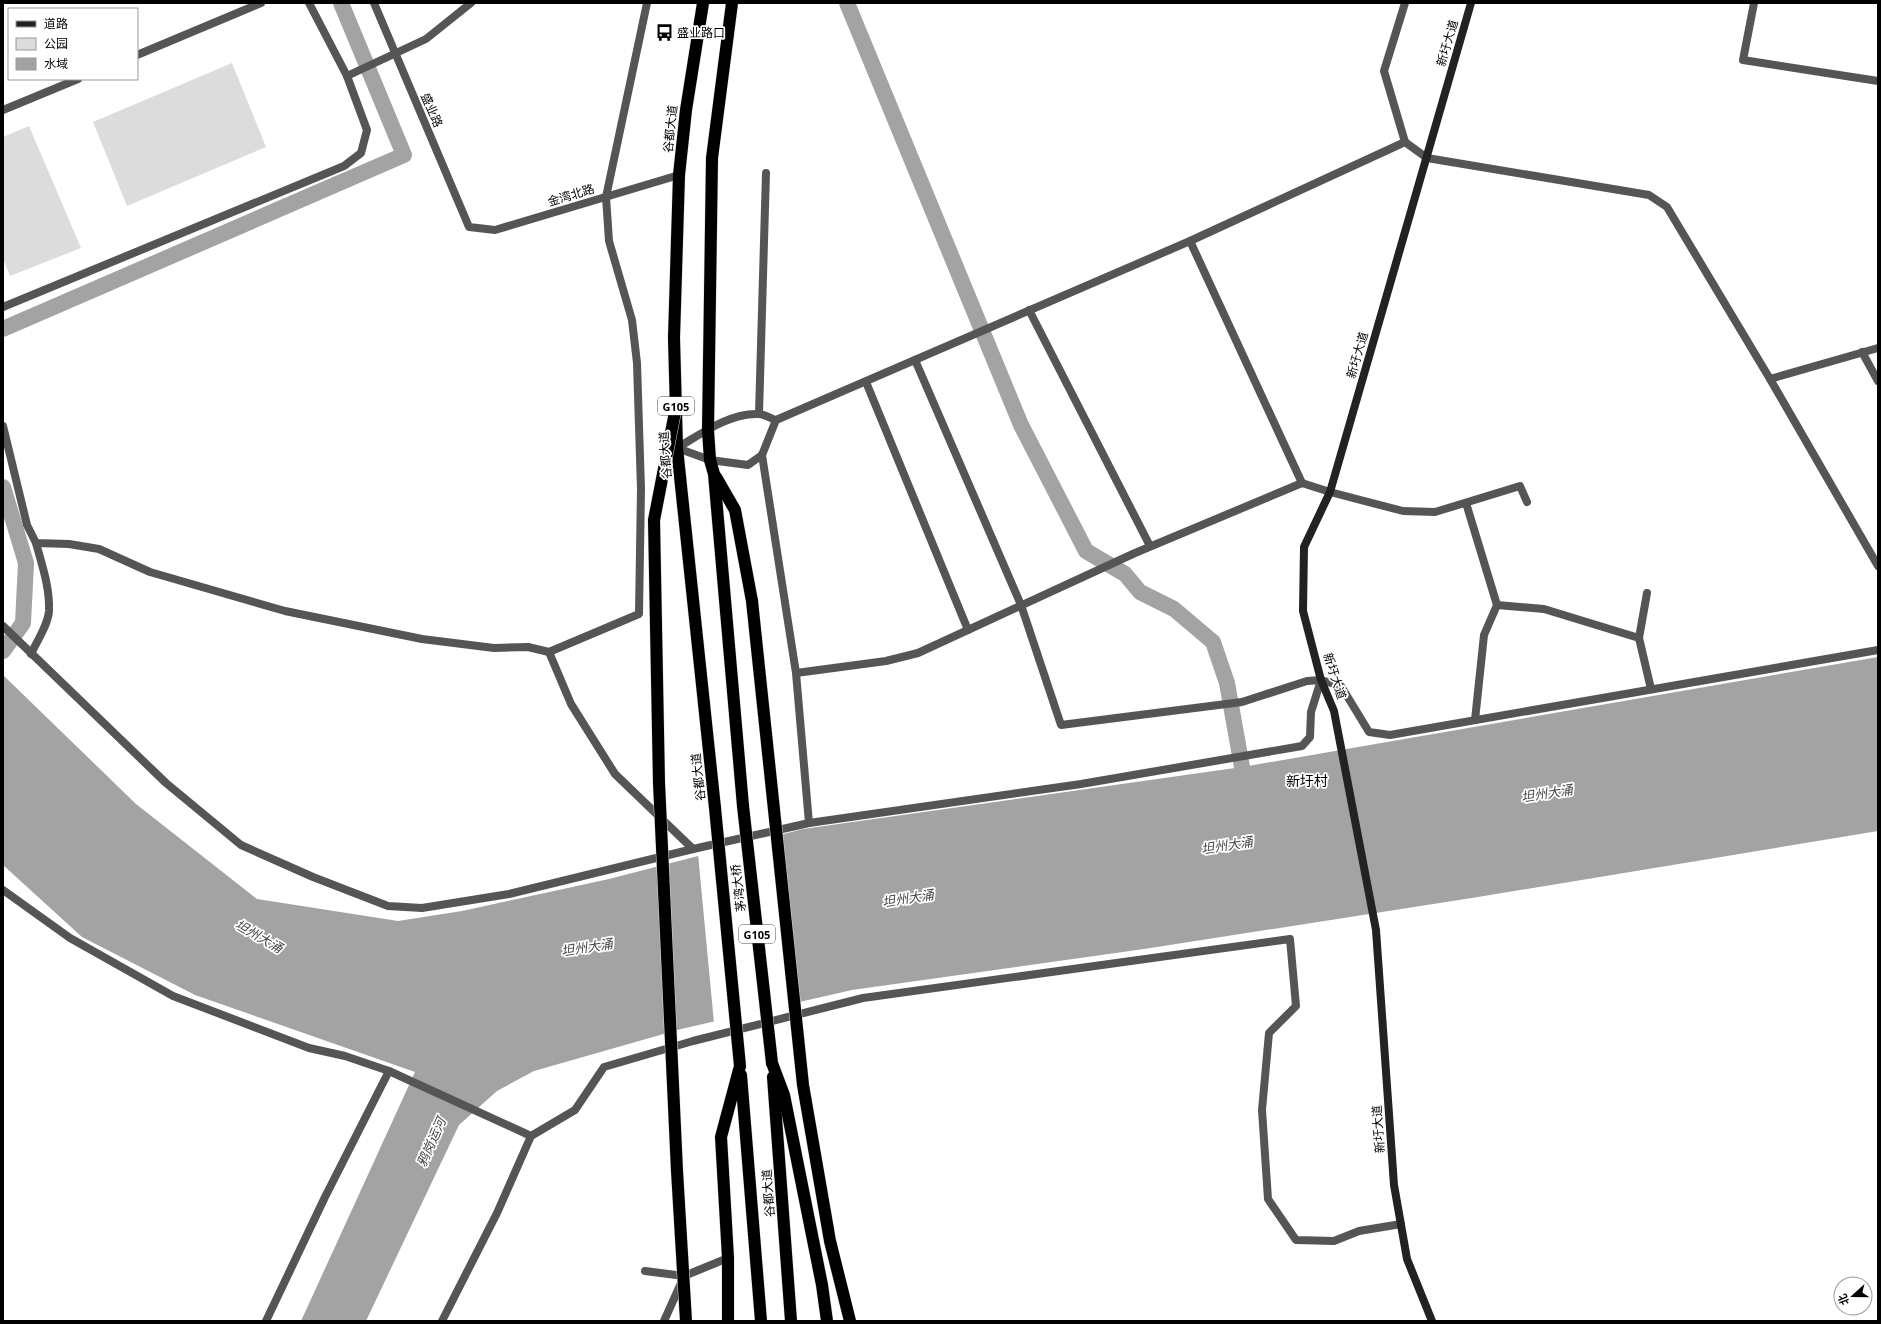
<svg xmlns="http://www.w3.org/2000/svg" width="1881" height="1324" font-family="'Open Sans','Noto Sans SC',sans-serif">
<rect width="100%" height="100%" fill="#fff"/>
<g fill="#dcdcdc">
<path d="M232,63L266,147L127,206L93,122Z"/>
<path d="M29,126L81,248L10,276L3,258V137Z"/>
</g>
<path fill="#a3a3a3" d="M1878,657V831L1478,897L1144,949L852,990L681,1029L534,1071L497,1091L459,1125L366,1321H301L415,1072L195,995L82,937L3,865V675L136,804L257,899L398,921L462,911L609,879L803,829L1242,767Z"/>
<path fill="#fff" d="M774,834L790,1006L714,1023L698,854Z"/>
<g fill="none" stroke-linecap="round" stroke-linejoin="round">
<g stroke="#a3a3a3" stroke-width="16">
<path d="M847,3L1021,425L1086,551L1125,574L1140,592L1174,609L1213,642L1227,683L1242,767"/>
<path d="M3,329L404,155L341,3"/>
<path d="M3,487L26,563L23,623L3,651"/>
</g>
<defs>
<g id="highway">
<path d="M703,3L686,110L679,175L674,338L677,448L715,808"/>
<path d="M732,3L712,158L708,430L710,460L714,474L743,806"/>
<path d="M716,477L735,510L752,601"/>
<path d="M772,1063L784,1095L822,1285L827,1321"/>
<path d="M741,1075L761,1321"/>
<path d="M773,1077L791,1321"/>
<path d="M728,1321V1258L721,1137L740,1066"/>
</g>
</defs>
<use href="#highway" stroke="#dbdbdb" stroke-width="13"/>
<g stroke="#555" stroke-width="8">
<path d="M374,3L469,227L495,230L679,175"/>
<path d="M1754,3L1743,60L1878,81"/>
<path d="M137,55L261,3"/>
<path d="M347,76L426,39L471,3"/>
<path d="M3,110L78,79"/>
<path d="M3,307L344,166L361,153L367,130L347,76L309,3"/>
<path d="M1862,352L1878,381"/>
<path d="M759,414L766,173"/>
<path d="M1330,492L1403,511L1435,512L1520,486L1527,502"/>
<path d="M1466,503L1497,605L1484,635L1475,720"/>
<path d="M1647,593L1639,638L1651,689"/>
<path d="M1497,605L1544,609L1639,638"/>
<path d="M3,626L166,783L241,845L313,877L388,906L422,908L509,894L693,849L809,823"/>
<path d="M549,652L571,704L615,774L693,849"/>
<path d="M31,654C37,641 48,625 49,611C50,588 42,565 36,543"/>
<path d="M3,890L70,938L173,996L309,1048L345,1056L389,1071L531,1136"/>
<path d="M645,1271L684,1276L728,1258"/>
<path d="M442,1321L497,1213L531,1136L575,1110L604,1067L693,1041L863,998L1290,939L1296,1006L1269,1033L1262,1110L1268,1199L1296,1240L1334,1241L1359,1231L1401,1224"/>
<path d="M664,1321L682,1281"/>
</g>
<g stroke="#555" stroke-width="8">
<path d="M1405,3L1384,71L1405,142"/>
<path d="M1190,241L1302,483"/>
<path d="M1029,310L1150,546"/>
<path d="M915,360L1021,605L1061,725L1242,702L1307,681L1321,680L1341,686L1369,732L1390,735L1878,650"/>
<path d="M1770,379L1878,348"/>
<path d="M866,382L968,630"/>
<path d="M776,420L762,455L748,465L710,460L677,448C701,434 729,413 758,414C764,414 770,418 776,420L1190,241L1405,142L1427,158L1649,195L1667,207L1770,379L1878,566"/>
<path d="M3,426L27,525L36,543L69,544L99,549L150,572L285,611L422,639L494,648L528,647L549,652L639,614L641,489L637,363L632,320L609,241L606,197L647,3"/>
<path d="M762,455L796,673L809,823L1081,784L1302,746L1310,737L1311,712L1321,680"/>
<path d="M796,673L886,661L918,653L1135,553L1302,483L1330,492"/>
<path d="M266,1321L325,1197L389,1071"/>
</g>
<path stroke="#222" stroke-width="8" d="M1432,1321L1407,1259L1394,1185L1376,930L1334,711L1321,680L1303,611L1304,547L1330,492L1471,3"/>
<use href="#highway" stroke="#000" stroke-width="12"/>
<defs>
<g id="highway-bridge">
<path d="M676,407L654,520L659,783L677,1171L686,1321"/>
<path d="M752,601L803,1085L830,1241L850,1321"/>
<path d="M743,806L772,1063"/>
<path d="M715,808L740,1066"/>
</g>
</defs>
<use href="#highway-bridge" stroke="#dbdbdb" stroke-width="13" stroke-linecap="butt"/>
<use href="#highway-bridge" stroke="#000" stroke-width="12"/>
</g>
<defs>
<symbol id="bus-bare" viewBox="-9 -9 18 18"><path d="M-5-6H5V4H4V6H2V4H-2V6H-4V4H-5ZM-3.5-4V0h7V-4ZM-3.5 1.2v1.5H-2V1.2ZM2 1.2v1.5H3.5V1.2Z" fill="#000" stroke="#fff" stroke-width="2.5" paint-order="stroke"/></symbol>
</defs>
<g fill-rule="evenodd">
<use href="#bus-bare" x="652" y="20" width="25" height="25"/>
</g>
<g text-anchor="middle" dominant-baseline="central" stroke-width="3.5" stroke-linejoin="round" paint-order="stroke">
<g fill="#fff" stroke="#4c4c4c" stroke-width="1">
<rect x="658" y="397" width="36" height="18" rx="3"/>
<rect x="739" y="925" width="36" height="18" rx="3"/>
</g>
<g font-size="11" font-weight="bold" fill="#000">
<text x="676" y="406">G105</text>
<text x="757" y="934">G105</text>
</g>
<g font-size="12" fill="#000" stroke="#fff" text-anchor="start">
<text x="677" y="32">盛业路口</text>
</g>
<g font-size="12" fill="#000" stroke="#fff">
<text transform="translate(1447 43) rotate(-74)">新圩大道</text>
<text transform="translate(432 110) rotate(67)">盛业路</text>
<text transform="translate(670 129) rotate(-84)">谷都大道</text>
<text transform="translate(571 195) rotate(-17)">金湾北路</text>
<text transform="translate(1357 355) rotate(-74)">新圩大道</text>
<text transform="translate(665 455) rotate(-94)">谷都大道</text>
<text transform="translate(1335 676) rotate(72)">新圩大道</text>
<text transform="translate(698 777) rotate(-96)">谷都大道</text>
<text transform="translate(738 888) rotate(-97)">茅湾大桥</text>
<text transform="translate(1378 1129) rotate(-94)">新圩大道</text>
<text transform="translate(768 1193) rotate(-94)">谷都大道</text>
</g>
<g font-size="13" font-style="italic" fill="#444" stroke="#fff">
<text transform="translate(1547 793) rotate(-9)">坦州大涌</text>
<text transform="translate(1227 845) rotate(-9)">坦州大涌</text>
<text transform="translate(908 898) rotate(-9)">坦州大涌</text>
<text transform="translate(259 936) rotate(30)">坦州大涌</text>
<text transform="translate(587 947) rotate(-9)">坦州大涌</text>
<text transform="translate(431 1142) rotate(-66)">鸦岗运河</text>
</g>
<g font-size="14" fill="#000" stroke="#fff">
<text x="1307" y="780">新圩村</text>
</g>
</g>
<rect width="1881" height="1324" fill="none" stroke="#000000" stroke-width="8"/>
<rect x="8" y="8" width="130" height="72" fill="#ffffff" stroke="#999999"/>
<rect x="16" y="21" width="20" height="6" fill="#222222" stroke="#999999"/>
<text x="44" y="28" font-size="12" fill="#000000">道路</text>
<rect x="16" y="38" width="20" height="12" fill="#dcdcdc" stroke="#999999"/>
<text x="44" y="48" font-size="12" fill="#000000">公园</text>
<rect x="16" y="58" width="20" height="12" fill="#a3a3a3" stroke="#999999"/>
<text x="44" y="68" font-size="12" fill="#000000">水域</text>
<g transform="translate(1853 1296) rotate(249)"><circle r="19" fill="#ffffff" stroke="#999999"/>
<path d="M0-3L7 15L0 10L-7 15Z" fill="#000000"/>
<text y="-6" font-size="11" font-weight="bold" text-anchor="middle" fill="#000000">北</text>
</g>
</svg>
